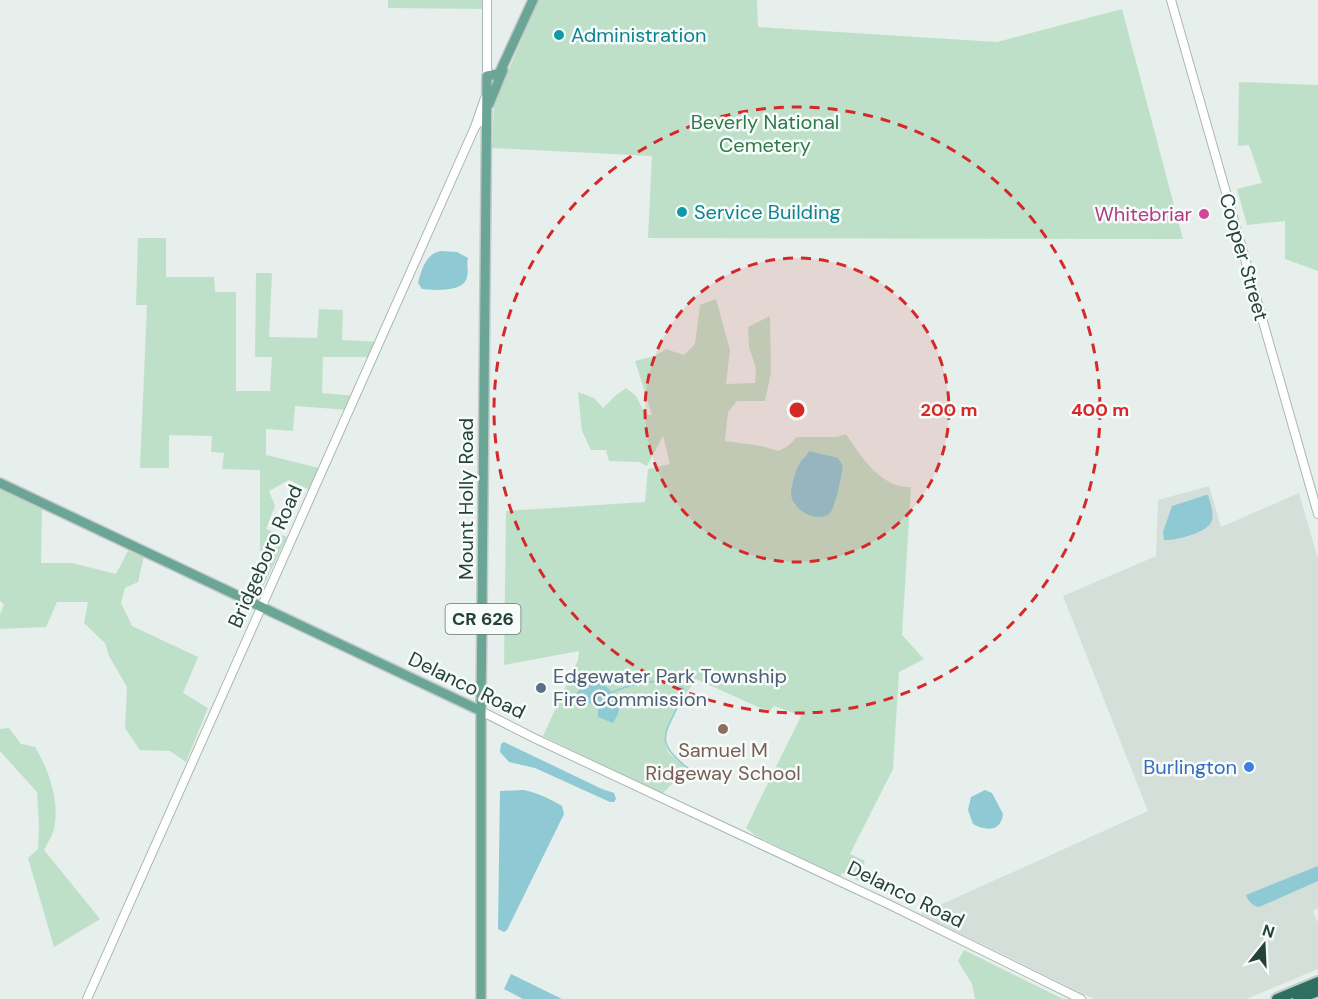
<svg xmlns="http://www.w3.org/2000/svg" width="1318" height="999" font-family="'DM Sans',sans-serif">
<rect width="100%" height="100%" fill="#e6efeb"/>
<path fill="#d4dfda" d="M1209,486L1221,527L1299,493L1318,559V908L1313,911L1318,923V969L1246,999H1094L920,914L1148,811L1063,596L1156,556L1158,500Z"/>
<g fill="#bfe0c8">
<path d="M388,0H487V9L388,8Z"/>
<path d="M538,0H757L758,27L997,42L1122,9L1183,239L648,238L652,156L492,148L494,105Z"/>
<path d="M1239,82L1318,85V271L1285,259V221L1247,225L1237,189L1262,183L1249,145L1238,146Z"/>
<path d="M138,238H166V277H214L215,292H236V391H270L272,357H255L256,273H272L269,337L317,338L319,309L343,310L342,340L380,342L375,357H323L322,393L357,396L350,410L295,406L293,431L266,429V455L323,469L314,492L289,480L269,491L275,506L266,529L287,537L262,589H260V470L222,469L224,453L211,452L212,436L169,435V468H140L147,305H136Z"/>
<path d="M716,299L730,350L726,384L755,383L756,369L749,347L748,327L770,316L771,373L765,401H737L728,412L725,441L762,446L778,451L788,446L797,437H836L846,434C861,456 880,488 911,487L902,635L924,659L899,672L893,769L850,854L865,861L859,875L893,891L891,896L842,873L840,877L756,836L746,828L801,716L774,706L769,712L696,679C685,696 655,734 669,753C674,759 682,764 688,768L662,794L543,736L578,660L579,651L504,665L506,511L645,502L648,469L670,464L663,436L647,466L639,462L609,461L606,450H591L582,431L578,392L594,398L603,408L614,397L626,388L636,396L646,415H652L635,361L655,356L666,349L684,355L695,344L700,305Z"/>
<path d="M0,488L42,509L41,563H72L116,574L128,551L144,556L138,582L125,588L121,603L132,626L198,657L183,693L208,708L186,762L170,751L140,750L125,728L127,687L109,656L105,643L84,623L88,602H57L46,627L0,629V615L4,604L0,601Z"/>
<path d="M9,728L21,744L35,747C49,770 60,801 54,829C52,836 47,844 44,850L100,919L54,947L28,858L38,849L39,825L37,792L0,751V729Z"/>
<path d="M964,950L1063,999H975L972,984L958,961Z"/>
</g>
<g fill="#8ec9d4">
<path d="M441,251L457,252L468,258C466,264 469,271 467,277C464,293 433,290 422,289L418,283C421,271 426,253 441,251Z"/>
<path d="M809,451L838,458L843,466C841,476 836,508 829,514C815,524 790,508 791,492C792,484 796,467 801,461C804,457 807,456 809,451Z"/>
<path d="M1206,495H1208C1210,502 1214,512 1212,520C1210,532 1175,541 1164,540L1163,532L1172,506Z"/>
<path d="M596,681C606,683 619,698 619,709C619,714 615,719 613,723L598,717V708L575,695L586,682Z"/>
<path d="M504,742L602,789L614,793L616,799L614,802H610L535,768L509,762L500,752L501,744Z"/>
<path d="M524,790C537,793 551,799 562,806L564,814L507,930L504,932L498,929L500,791Z"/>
<path d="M985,790L992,793L1003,814C1001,832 986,831 973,824L968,810L971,797Z"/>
<path d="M1318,866V881L1259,907C1253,906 1248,901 1246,895Z"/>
<path d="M511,974L562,999H523L504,989Z"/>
</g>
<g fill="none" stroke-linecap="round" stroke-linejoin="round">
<path stroke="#8ec9d4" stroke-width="1.5" d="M611,693C632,683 657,678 679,684L683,689C675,728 645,737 688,768"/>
<defs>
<g id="minor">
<path d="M1171,0L1318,514"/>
<path d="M487,76V0"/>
<path d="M475,127L485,98"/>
<path d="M481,711L534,738L888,904L1081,999"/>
<path d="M87,999L475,127L479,122L487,121"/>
</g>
<g id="major">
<path d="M489,104L503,70"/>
<path d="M0,483L481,711"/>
<path d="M481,999V711L487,76L499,74L533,0"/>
</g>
<g id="highway">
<path d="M1277,999L1318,982"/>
<path d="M1298,999L1318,991"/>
</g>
</defs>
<use href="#minor" stroke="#a8b8b2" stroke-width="10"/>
<use href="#major" stroke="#c2cac8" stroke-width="12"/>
<use href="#highway" stroke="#c2cac8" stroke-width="14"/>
<use href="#minor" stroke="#fff" stroke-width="8"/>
<use href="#major" stroke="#6aa596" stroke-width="9"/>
<use href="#highway" stroke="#2f6f62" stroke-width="10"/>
</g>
<circle cx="797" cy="410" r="152" fill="#d62828" fill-opacity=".12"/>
<g fill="none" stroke="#d62828" stroke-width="3" stroke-dasharray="10 8">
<circle cx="797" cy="410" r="152"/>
<circle cx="797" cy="410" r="303"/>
</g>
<g fill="#0f9aa8" stroke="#f7fbf9" stroke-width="2">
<circle cx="559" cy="35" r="6"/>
<circle cx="682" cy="212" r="6"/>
</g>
<circle fill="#d1479c" stroke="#f7fbf9" stroke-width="2" cx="1204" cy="214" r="6"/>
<circle fill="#5c6f8a" stroke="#f7fbf9" stroke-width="2" cx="541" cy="688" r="6"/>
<circle fill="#8d6e63" stroke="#f7fbf9" stroke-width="2" cx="723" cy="729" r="6"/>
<circle fill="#3f7fe0" stroke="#f7fbf9" stroke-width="2" cx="1249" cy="767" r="6"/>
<g text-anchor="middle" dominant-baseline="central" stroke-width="5" stroke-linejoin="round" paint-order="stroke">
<rect fill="#f7fbf9" stroke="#637a73" stroke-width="1.5" x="445.5" y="604" width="75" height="30" rx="4.5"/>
<g font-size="18" font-weight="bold" fill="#24423a">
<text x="483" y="619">CR 626</text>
</g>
<g font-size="20" fill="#0d838f" stroke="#f7fbf9" text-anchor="start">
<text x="571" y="35">Administration</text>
<text x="694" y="212">Service Building</text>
</g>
<g font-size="20" fill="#2d7a4b" stroke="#f7fbf9">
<text x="765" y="122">Beverly National<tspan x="765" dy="23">Cemetery</tspan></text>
</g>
<g font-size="20" fill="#b23c85" stroke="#f7fbf9" text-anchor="end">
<text x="1192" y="214">Whitebriar</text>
</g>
<g font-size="20" fill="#24423a" stroke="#f7fbf9">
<text transform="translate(1244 257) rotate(74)">Cooper Street</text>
<text transform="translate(466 499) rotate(-90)">Mount Holly Road</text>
<text transform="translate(265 556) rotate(-66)">Bridgeboro Road</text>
<text transform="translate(467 685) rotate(26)">Delanco Road</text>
<text transform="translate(906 894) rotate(26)">Delanco Road</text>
</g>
<g font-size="20" fill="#4e5e75" stroke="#f7fbf9" text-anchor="start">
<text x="553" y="676">Edgewater Park Township<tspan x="553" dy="23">Fire Commission</tspan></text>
</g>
<g font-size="20" fill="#785e54" stroke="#f7fbf9">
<text x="723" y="750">Samuel M<tspan x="723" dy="23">Ridgeway School</tspan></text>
</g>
<g font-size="20" fill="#366cbe" stroke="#f7fbf9" text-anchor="end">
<text x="1237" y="767">Burlington</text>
</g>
</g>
<circle cx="797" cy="410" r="9" fill="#d62828" stroke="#f7fbf9" stroke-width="3"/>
<g font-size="18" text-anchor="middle" font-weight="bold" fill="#d62828" stroke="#f7fbf9" stroke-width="5" stroke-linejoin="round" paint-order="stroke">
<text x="949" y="416">200 m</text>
<text x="1100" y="416">400 m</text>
</g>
<g transform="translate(1264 945) rotate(18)" stroke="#f7fbf9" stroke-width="4.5" paint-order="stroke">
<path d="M0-4.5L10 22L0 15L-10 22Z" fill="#24423a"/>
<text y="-9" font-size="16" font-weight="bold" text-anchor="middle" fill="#24423a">N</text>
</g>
</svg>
